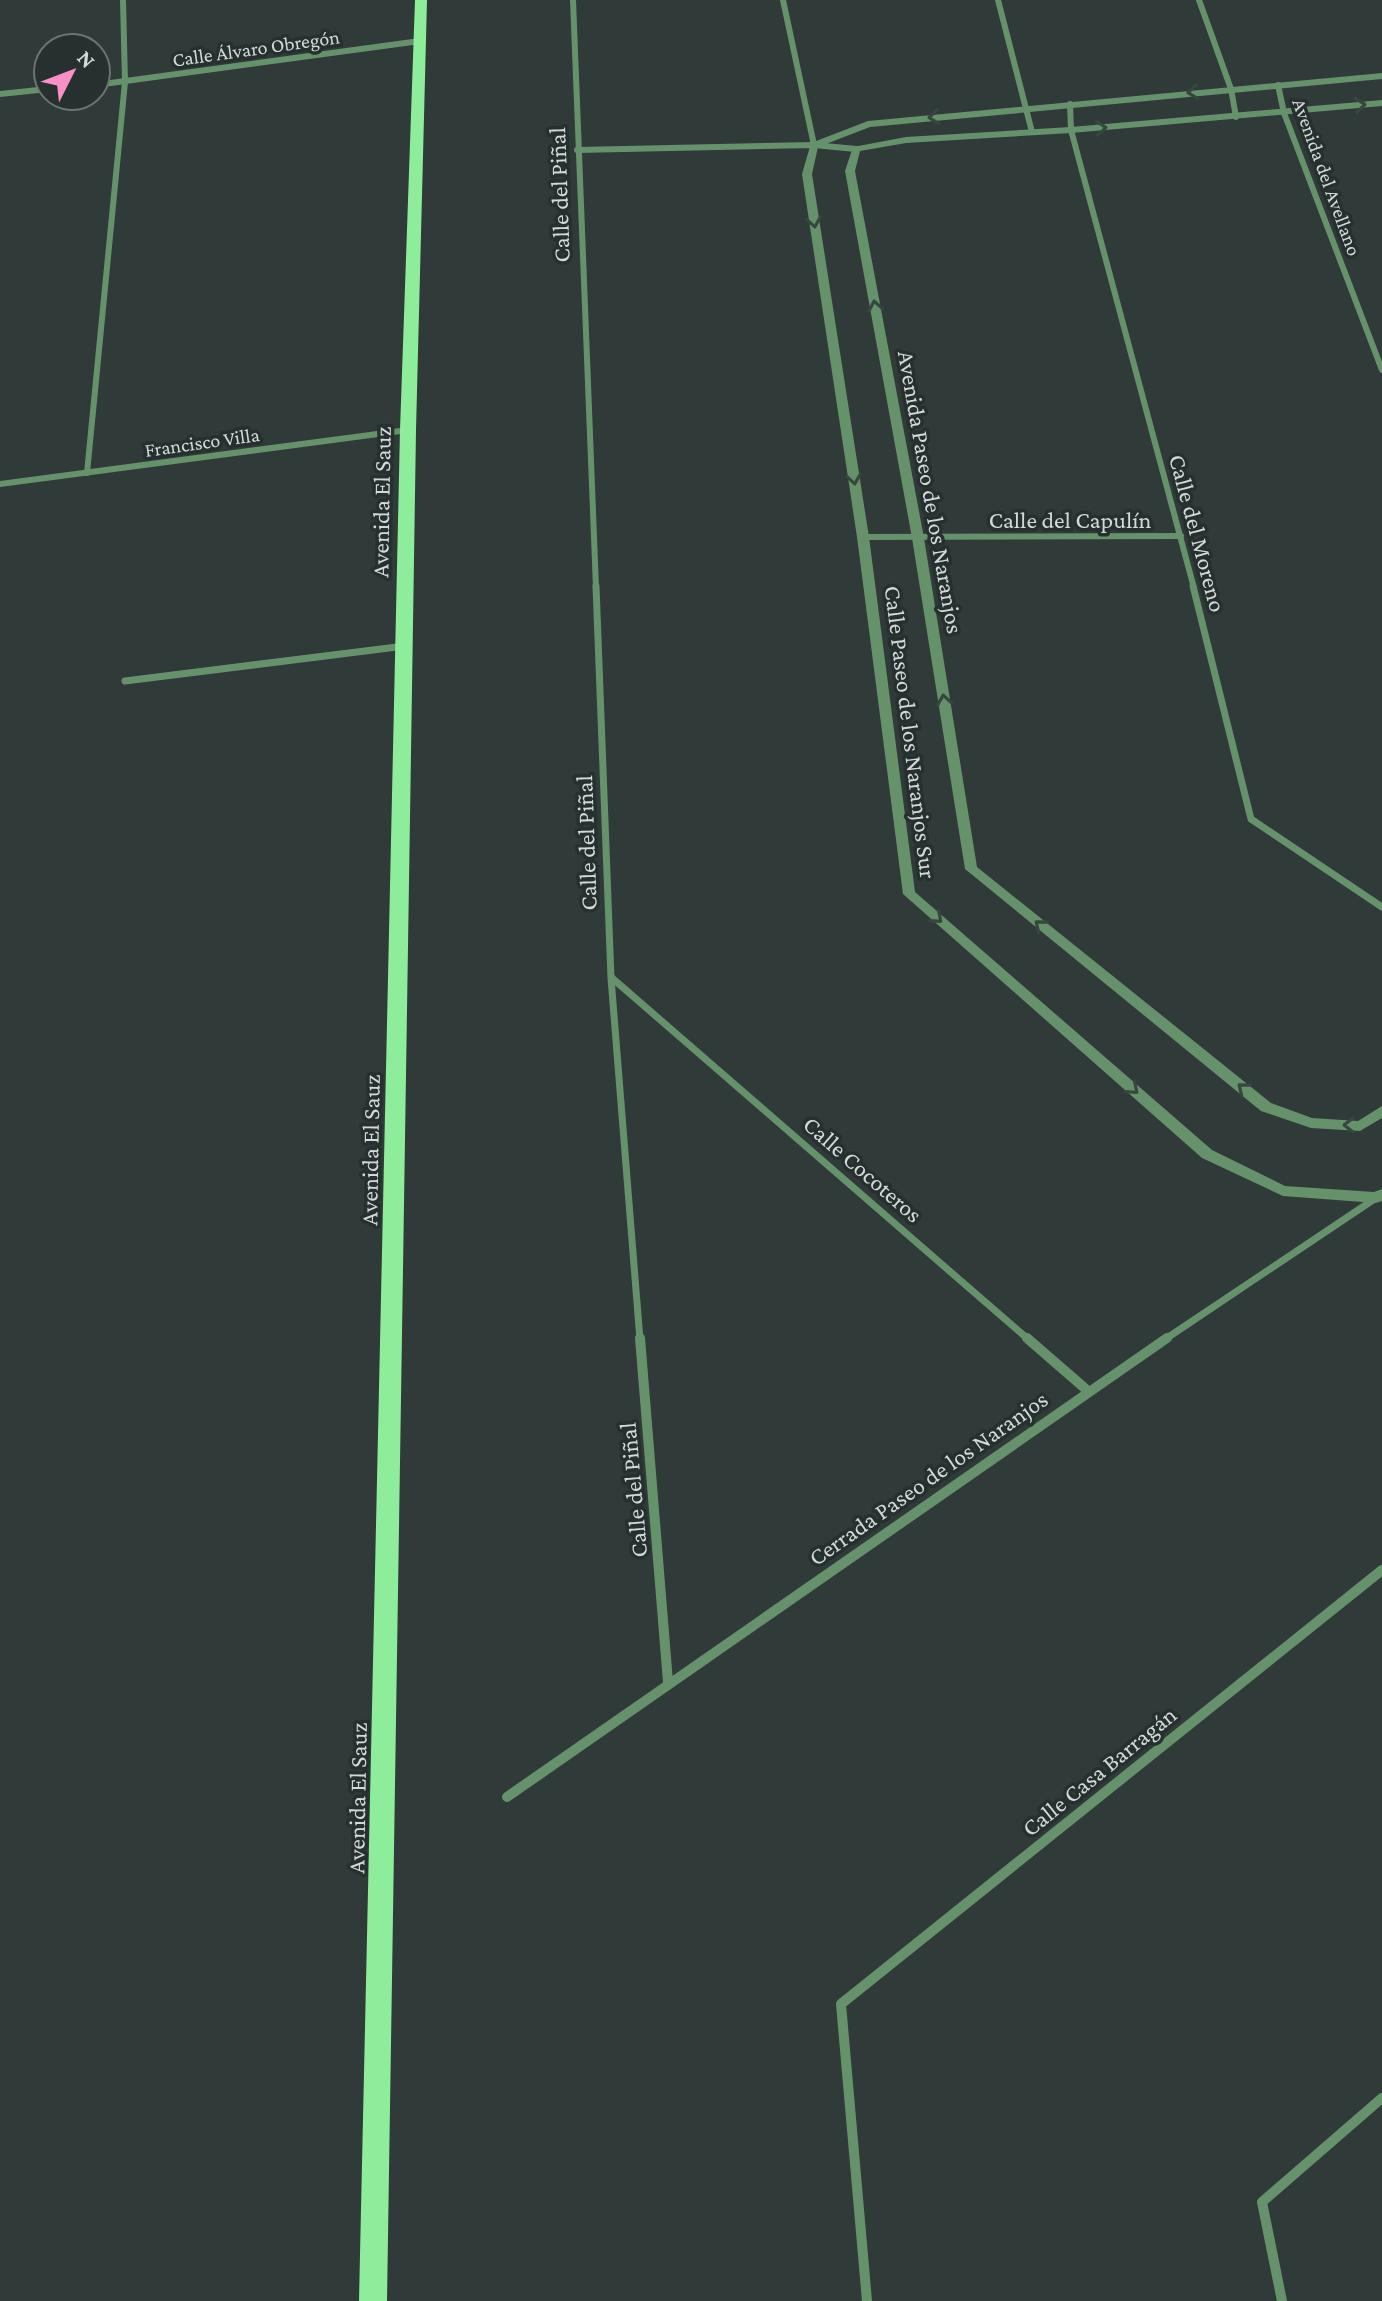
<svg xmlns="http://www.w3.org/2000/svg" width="1382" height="2301" font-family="'Crimson Pro',serif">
<rect width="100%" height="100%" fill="#303a38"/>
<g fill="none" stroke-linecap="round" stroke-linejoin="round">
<g stroke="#66926b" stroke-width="6">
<path d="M573,0L596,588"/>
<path d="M783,0L814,145"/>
<path d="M998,0L1032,132"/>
<path d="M1199,0L1231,89L1236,117"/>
<path d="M96,85L420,41"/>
<path d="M1278,85L1284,113L1382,370"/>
<path d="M0,94L48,89"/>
<path d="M1070,104L1071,130L1194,588"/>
<path d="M577,150L814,145L856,149"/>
<path d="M87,473L125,82L123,0"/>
<path d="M0,484L408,430"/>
<path d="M863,537L1181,536"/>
</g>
<g stroke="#66926b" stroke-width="7">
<path d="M596,586L611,978L640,1340"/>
<path d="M1193,586L1251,819L1382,907"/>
<path d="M125,681L405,646"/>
<path d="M612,978L1029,1340"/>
<path d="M1164,1340L1376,1198"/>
</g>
<g stroke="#66926b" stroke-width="10">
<path d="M640,1338L668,1682"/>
<path d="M1027,1338L1088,1391"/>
<path d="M507,1797L1167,1338"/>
<path d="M867,2301L841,2004L1382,1570"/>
<path d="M1282,2301L1262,2202L1382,2098"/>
</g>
<g fill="#66926b" fill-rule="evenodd">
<path d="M1382,73V79L870,127L818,147L812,174L869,537L915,892L1212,1150L1285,1186L1374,1192L1382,1189V1201L1376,1203L1283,1196L1202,1158L903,894L857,537L802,174L811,143L868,121Z"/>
<path d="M1382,100V106L1071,133L906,143L860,151L855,171L924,538L977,867L1271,1103L1312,1118L1358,1121L1382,1106V1118L1360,1131L1311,1128L1261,1111L965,869L912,538L845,171L853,147L906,137L1071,127Z"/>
</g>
<path fill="#8ded9b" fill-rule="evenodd" d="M415,0H427L416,430L387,2301H359L400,430Z"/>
</g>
<defs><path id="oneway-chevron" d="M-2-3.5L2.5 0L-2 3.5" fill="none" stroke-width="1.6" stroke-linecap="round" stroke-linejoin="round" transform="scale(2)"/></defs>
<g stroke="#36483d">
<use href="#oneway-chevron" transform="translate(1193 92) rotate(174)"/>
<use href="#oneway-chevron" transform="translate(1360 105) rotate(-6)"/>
<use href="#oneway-chevron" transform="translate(934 117) rotate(174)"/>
<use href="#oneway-chevron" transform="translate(1101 128) rotate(-4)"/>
<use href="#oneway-chevron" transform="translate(814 222) rotate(81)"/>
<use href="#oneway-chevron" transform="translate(875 306) rotate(-100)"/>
<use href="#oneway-chevron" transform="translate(854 479) rotate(81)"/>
<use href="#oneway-chevron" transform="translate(944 700) rotate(-99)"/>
<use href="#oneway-chevron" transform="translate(937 918) rotate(41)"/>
<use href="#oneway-chevron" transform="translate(1040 925) rotate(-141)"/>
<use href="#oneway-chevron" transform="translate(1243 1088) rotate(-141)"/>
<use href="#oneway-chevron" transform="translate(1133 1089) rotate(41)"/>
<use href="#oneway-chevron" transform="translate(1349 1125) rotate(-180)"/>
</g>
<g text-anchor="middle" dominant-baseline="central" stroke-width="7" stroke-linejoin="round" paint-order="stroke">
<g font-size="20" fill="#d3d9d8" stroke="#26302e">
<text transform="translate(256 48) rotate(-8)">Calle Álvaro Obregón</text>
<text transform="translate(1327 177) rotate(70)">Avenida del Avellano</text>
<text transform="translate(202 442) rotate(-8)">Francisco Villa</text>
</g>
<g font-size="24" fill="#d3d9d8" stroke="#26302e">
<text transform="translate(559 195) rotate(-92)">Calle del Piñal</text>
<text transform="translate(931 492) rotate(80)">Avenida Paseo de los Naranjos</text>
<text transform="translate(381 502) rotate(-89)">Avenida El Sauz</text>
<text x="1070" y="519">Calle del Capulín</text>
<text transform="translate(1198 533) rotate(75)">Calle del Moreno</text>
<text transform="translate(911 732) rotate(83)">Calle Paseo de los Naranjos Sur</text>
<text transform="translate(586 843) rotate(-92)">Calle del Piñal</text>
<text transform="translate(370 1150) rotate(-89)">Avenida El Sauz</text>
<text transform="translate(863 1169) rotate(41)">Calle Cocoteros</text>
<text transform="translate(928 1478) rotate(-35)">Cerrada Paseo de los Naranjos</text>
<text transform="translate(633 1490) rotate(-95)">Calle del Piñal</text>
<text transform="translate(1099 1771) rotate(-39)">Calle Casa Barragán</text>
<text transform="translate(357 1798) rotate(-89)">Avenida El Sauz</text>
</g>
</g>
<g transform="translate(72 72) rotate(48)"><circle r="38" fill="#26302e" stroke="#6b7472" stroke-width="2"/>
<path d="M0-6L14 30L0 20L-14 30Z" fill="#fa8fc6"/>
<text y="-12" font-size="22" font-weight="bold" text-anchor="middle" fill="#d3d9d8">N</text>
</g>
</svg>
